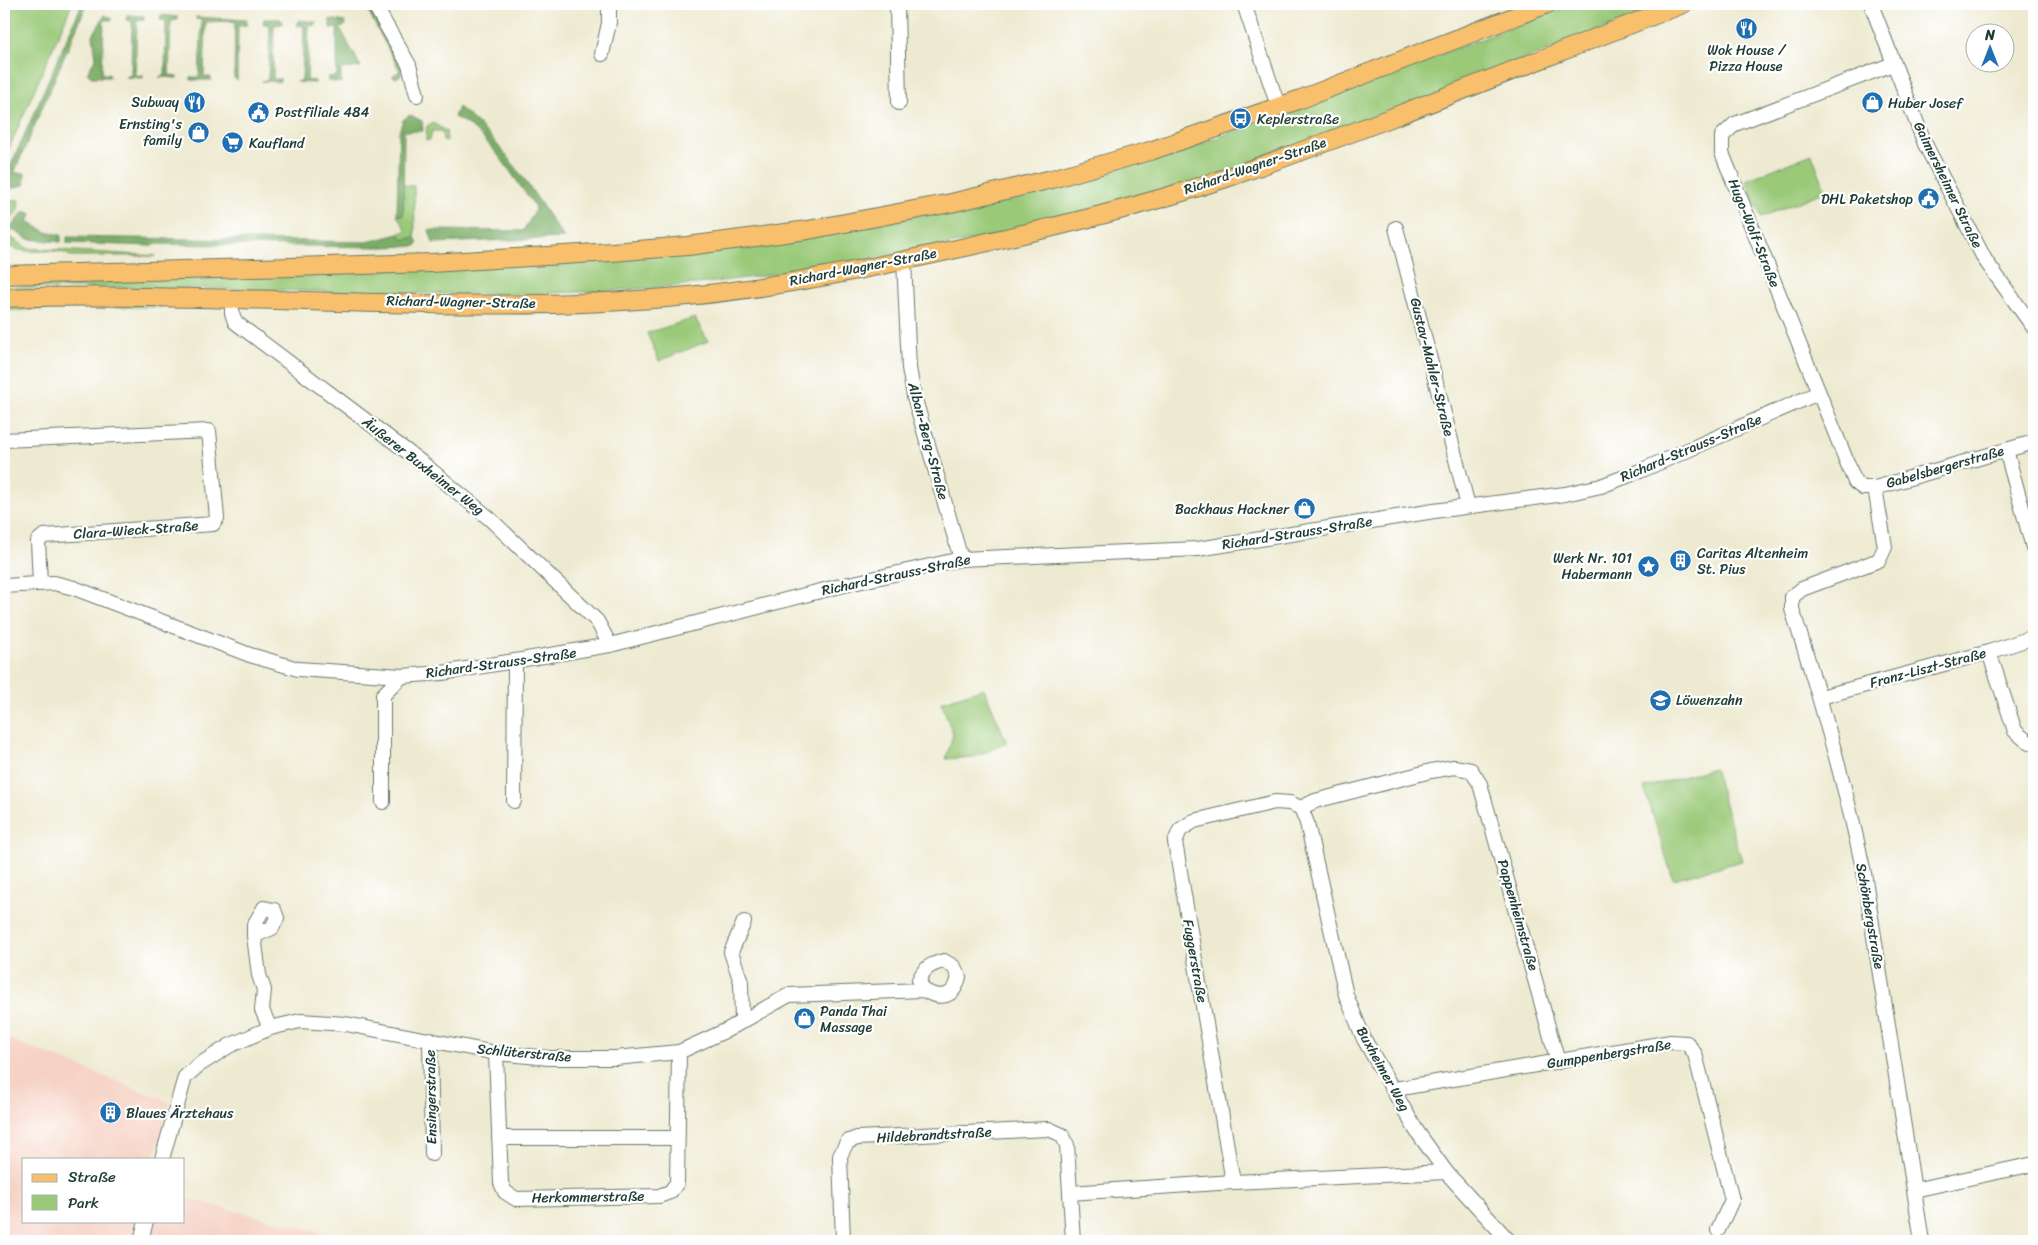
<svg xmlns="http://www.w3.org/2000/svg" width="2038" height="1245" font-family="Sriracha,sans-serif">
<rect width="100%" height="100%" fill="#fff"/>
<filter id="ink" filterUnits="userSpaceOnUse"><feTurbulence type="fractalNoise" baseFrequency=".02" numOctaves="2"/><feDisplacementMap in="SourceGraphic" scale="10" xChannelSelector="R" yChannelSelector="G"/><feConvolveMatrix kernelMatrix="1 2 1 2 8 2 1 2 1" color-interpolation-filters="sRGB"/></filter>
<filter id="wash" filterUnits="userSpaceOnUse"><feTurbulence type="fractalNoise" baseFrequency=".0096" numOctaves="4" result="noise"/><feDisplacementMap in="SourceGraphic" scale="20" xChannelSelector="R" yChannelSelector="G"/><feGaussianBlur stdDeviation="1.12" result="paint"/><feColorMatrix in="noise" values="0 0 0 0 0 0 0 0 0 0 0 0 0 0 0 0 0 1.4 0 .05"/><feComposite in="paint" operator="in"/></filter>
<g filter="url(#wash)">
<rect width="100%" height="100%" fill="#eeead1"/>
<path fill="#f6d2c4" d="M4,1037L170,1102L154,1159H24V1221H184V1198L357,1241H4Z"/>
<g fill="#9ac978" stroke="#5c8356">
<path d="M4,4H72L4,160Z"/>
<path d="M1575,4H1667C1534,55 1401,111 1267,159C1135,207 997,238 860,261C786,273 713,284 638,289C427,303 215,281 4,290V287L605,258L872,225L1059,188L1216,138Z"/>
<path d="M433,123L446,131L447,141H443L442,131H432L430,140H426L427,126Z"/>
<path d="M1812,154L1826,191L1761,217L1746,180Z"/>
<path d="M403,185L414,186L415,237L403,240L399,234L406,230L397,215H403Z"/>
<path d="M13,200H19L18,211L4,227V204Z"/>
<path d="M6,234L27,248L156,256H71C66,254 61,251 55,251C41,250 4,257 4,235Z"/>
<path d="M160,304L161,307H80L4,311V306Z"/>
<path d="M695,318L708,341L659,361L647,333Z"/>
<path d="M984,688L1007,743L974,757L946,759L953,734L941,702Z"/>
<path d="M1714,768L1742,861L1673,879L1644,788Z"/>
</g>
<g fill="#7bad68" stroke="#4d754e">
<path d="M82,4H87L14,173H25L24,185L4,190V181Z"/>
<path d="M364,4H367L402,67L401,75L396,78L392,76L400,71Z"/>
<path d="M105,15L112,18V20H104L102,74H109L110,77H91L87,73L96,58L93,35Z"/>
<path d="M127,15L144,16V20L137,21L135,75L143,76V78L125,77L131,75L132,21L126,20Z"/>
<path d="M161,15L178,17V20L171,21L169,75L177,76V78L159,77L165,75L166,21L160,20Z"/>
<path d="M196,17L247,20L248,25L238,26L237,80L234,78L235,21L206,22L204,77H211V80H191V77H199L202,20L196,19Z"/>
<path d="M264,19H280L282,21V24L274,25L273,79H281L279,82L262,81L268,79L270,25L263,24Z"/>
<path d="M330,19L345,22L346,25L340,28L361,67L341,69V83L328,81V77L337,76V28H330Z"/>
<path d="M299,20L316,22V25L309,26L307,80L315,81V83L296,82L302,80L304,26L297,25Z"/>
<path d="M458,107C503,141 532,192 564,238L433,243L429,230L523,231L535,211L534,205C511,175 489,133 454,117Z"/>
<path d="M410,115L422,121L423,131H404L403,215H397L399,132L403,120Z"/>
<path d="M24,211L32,214L28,221L46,232L61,235V242L28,239L10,228Z"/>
<path d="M399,234L403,240L415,237L418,243L416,246L382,247L155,244L151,246L67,243V237L367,242Z"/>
</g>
</g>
<g filter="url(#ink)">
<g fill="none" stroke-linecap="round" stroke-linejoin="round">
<defs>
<g id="minor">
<path d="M374,4L409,65L417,95"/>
<path d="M897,4L899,103"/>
<path d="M1244,4L1278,106"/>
<path d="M1871,4L1925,144L1985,260L2034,328"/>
<path d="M602,54L609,23V4"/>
<path d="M1893,64L1735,124L1722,136V153L1855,482L1863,488H1875L2034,442"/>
<path d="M1396,228L1468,506"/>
<path d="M904,260L909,368L914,396L961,559"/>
<path d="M232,298V313L235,322L421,462L489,518L597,621L610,645"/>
<path d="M4,440L209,431L217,518L213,524L44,536L38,541L40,583"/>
<path d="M2006,450L2034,551"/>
<path d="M1875,488L1885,547L1879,560L1802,589L1792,597V609C1820,696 1845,783 1864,873L1922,1241"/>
<path d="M4,586L54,583L74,588L250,655L298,669L402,676L442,673L610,645L840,586L961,559L1198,549L1434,511L1565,494L1601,486L1640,471L1818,393"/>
<path d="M1989,652L2015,731L2029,743"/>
<path d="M1821,697L1989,652L2034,637"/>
<path d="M514,801L515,662"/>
<path d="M383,802V695L402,676"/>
<path d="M1301,808L1307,823L1346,995L1364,1039L1416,1130L1446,1172L1509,1241"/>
<path d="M254,936V925L264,908L274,910L277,918L272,928L254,936L259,975L264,990L262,1010L270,1028"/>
<path d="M742,1021L741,982L731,952L744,922"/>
<path d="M430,1039L432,1154"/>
<path d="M496,1053L501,1183L505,1192L516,1199L659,1196L670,1192L677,1183L679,1052"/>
<path d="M1395,1089L1671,1042L1687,1043L1695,1054L1732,1200L1718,1230"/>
<path d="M499,1138H677"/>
<path d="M162,1159L185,1077L199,1065L229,1046L270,1028L300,1021L346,1024L496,1053L549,1058H615L679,1052L727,1030L789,995L923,990C941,1000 954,998 959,977L954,967L944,961C931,964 924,968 919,980L923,990"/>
<path d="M1446,1172L1233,1182L1175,842L1180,830L1194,821L1275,802L1290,803L1301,808L1315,801L1431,771L1454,767L1471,770L1480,784L1558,1062"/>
<path d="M1914,1190L2034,1164"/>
<path d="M1070,1193L1233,1182"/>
<path d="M141,1241L146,1221"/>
<path d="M843,1241L840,1156L847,1142L857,1138L1049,1129L1062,1135L1067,1145L1073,1241"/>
</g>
<g id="major">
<path d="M4,275L431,263L612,252L688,246L808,230L951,203L1052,179L1153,150L1301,99L1547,4"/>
<path d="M4,298C232,290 461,318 688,296C780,287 871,268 961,248C1052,228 1141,207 1229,177C1382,124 1532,62 1683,4"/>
</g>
</defs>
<use href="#minor" stroke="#677a6b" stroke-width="16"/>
<use href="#major" stroke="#677a6b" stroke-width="20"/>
<use href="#minor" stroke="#fff" stroke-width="14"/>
<use href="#major" stroke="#f8bf6c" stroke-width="18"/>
</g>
</g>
<defs>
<symbol id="restaurant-disc" viewBox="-11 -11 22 22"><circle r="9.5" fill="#1f6fb2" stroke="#fff"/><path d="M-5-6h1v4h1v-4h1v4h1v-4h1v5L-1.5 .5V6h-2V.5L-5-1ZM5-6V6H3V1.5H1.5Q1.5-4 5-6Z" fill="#fff"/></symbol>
<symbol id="shop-disc" viewBox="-11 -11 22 22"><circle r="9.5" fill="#1f6fb2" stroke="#fff"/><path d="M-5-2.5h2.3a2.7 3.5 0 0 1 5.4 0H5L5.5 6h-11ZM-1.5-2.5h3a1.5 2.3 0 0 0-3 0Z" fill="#fff"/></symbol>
<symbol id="civic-disc" viewBox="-11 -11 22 22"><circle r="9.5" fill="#1f6fb2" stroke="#fff"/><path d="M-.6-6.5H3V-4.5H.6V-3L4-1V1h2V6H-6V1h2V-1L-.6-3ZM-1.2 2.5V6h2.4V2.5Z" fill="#fff"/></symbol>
<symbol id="bus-disc" viewBox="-11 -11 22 22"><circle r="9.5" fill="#1f6fb2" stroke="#fff"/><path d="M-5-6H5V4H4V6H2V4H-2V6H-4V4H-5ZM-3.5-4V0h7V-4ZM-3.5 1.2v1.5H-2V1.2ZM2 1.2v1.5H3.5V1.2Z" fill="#fff"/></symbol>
<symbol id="supermarket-disc" viewBox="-11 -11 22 22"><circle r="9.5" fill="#1f6fb2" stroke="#fff"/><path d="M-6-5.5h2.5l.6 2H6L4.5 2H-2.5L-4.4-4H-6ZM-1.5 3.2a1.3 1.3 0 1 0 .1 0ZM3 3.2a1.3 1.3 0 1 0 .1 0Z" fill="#fff"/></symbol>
<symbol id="building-disc" viewBox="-11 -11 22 22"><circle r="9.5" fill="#1f6fb2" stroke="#fff"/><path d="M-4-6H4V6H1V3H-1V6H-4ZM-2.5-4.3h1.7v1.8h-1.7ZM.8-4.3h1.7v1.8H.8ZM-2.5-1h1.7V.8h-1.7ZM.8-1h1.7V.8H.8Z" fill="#fff"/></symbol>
<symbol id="sight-disc" viewBox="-11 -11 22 22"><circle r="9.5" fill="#1f6fb2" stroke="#fff"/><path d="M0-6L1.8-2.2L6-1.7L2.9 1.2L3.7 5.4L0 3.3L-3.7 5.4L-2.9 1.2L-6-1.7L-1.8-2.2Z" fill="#fff"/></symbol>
<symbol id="school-disc" viewBox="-11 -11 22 22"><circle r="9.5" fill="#1f6fb2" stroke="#fff"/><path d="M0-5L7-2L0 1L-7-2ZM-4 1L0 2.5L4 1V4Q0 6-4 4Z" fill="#fff"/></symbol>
</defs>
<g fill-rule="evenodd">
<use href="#restaurant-disc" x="1734" y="16" width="25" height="25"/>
<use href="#restaurant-disc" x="182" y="90" width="25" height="25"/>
<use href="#shop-disc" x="1860" y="90" width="25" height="25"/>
<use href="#civic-disc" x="246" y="100" width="25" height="25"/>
<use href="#bus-disc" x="1228" y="106" width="25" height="25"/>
<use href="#shop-disc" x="186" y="120" width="25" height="25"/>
<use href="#supermarket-disc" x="220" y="130" width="25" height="25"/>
<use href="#civic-disc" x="1916" y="186" width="25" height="25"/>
<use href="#shop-disc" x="1292" y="496" width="25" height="25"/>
<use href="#building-disc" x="1668" y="548" width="25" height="25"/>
<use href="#sight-disc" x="1636" y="554" width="25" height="25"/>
<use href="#school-disc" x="1648" y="688" width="25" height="25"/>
<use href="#shop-disc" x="792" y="1006" width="25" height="25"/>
<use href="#building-disc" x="98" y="1100" width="25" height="25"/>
</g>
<g text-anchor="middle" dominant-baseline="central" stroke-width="4.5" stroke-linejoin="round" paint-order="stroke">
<g font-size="14" fill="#1f3d34" stroke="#fff" text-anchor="start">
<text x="1746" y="50" text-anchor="middle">Wok House /<tspan x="1746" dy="16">Pizza House</tspan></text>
<text x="179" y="102" text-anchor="end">Subway</text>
<text x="1888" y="103">Huber Josef</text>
<text x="275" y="112">Postfiliale 484</text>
<text x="1257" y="119">Keplerstraße</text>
<text x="182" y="124" text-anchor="end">Ernsting's<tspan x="182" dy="16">family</tspan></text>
<text x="249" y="143">Kaufland</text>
<text x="1913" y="199" text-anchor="end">DHL Paketshop</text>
<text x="1289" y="509" text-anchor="end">Backhaus Hackner</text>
<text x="1697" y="553">Caritas Altenheim<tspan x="1697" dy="16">St. Pius</tspan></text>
<text x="1632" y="558" text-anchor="end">Werk Nr. 101<tspan x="1632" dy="16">Habermann</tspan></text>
<text x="1676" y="700">Löwenzahn</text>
<text x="820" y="1011">Panda Thai<tspan x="820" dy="16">Massage</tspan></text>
<text x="126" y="1113">Blaues Ärztehaus</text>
</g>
<g font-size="14" fill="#1f3d34" stroke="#fff">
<text transform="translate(1255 166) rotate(-19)">Richard-Wagner-Straße</text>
<text transform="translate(1948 185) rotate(64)">Gaimersheimer Straße</text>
<text transform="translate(1754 233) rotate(68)">Hugo-Wolf-Straße</text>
<text transform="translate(863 267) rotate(-11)">Richard-Wagner-Straße</text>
<text transform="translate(461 302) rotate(1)">Richard-Wagner-Straße</text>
<text transform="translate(1432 367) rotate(76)">Gustav-Mahler-Straße</text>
<text transform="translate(928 441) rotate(75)">Alban-Berg-Straße</text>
<text transform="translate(1691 448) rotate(-23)">Richard-Strauss-Straße</text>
<text transform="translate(423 466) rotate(38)">Äußerer Buxheimer Weg</text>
<text transform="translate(1945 467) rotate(-16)">Gabelsbergerstraße</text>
<text transform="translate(136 530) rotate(-4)">Clara-Wieck-Straße</text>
<text transform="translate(1297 533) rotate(-9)">Richard-Strauss-Straße</text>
<text transform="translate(896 575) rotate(-12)">Richard-Strauss-Straße</text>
<text transform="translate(501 663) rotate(-8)">Richard-Strauss-Straße</text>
<text transform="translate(1928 668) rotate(-15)">Franz-Liszt-Straße</text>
<text transform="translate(1518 915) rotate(74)">Pappenheimstraße</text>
<text transform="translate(1870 916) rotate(80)">Schönbergstraße</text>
<text transform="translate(1195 961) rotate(80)">Fuggerstraße</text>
<text transform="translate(524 1053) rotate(5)">Schlüterstraße</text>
<text transform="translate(1609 1054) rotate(-9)">Gumppenbergstraße</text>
<text transform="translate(1383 1069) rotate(61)">Buxheimer Weg</text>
<text transform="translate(431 1097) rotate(-91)">Ensingerstraße</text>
<text transform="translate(934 1135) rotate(-3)">Hildebrandtstraße</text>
<text transform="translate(588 1197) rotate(-1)">Herkommerstraße</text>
</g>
</g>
<rect width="2038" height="1245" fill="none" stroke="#fff" stroke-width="20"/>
<rect x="22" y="1158" width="162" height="65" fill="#ffffff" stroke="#a5b1ae"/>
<rect x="32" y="1174" width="25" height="8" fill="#f8bf6c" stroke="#a5b1ae"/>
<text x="68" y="1182" font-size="15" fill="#1f3d34">Straße</text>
<rect x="32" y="1195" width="25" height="15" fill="#9ac978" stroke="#a5b1ae"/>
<text x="68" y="1208" font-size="15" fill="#1f3d34">Park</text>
<g transform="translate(1990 48)"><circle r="24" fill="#ffffff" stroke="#a5b1ae"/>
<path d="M0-4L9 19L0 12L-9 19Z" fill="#1f6fb2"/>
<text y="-8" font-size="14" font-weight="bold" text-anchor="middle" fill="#1f3d34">N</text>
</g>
</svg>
